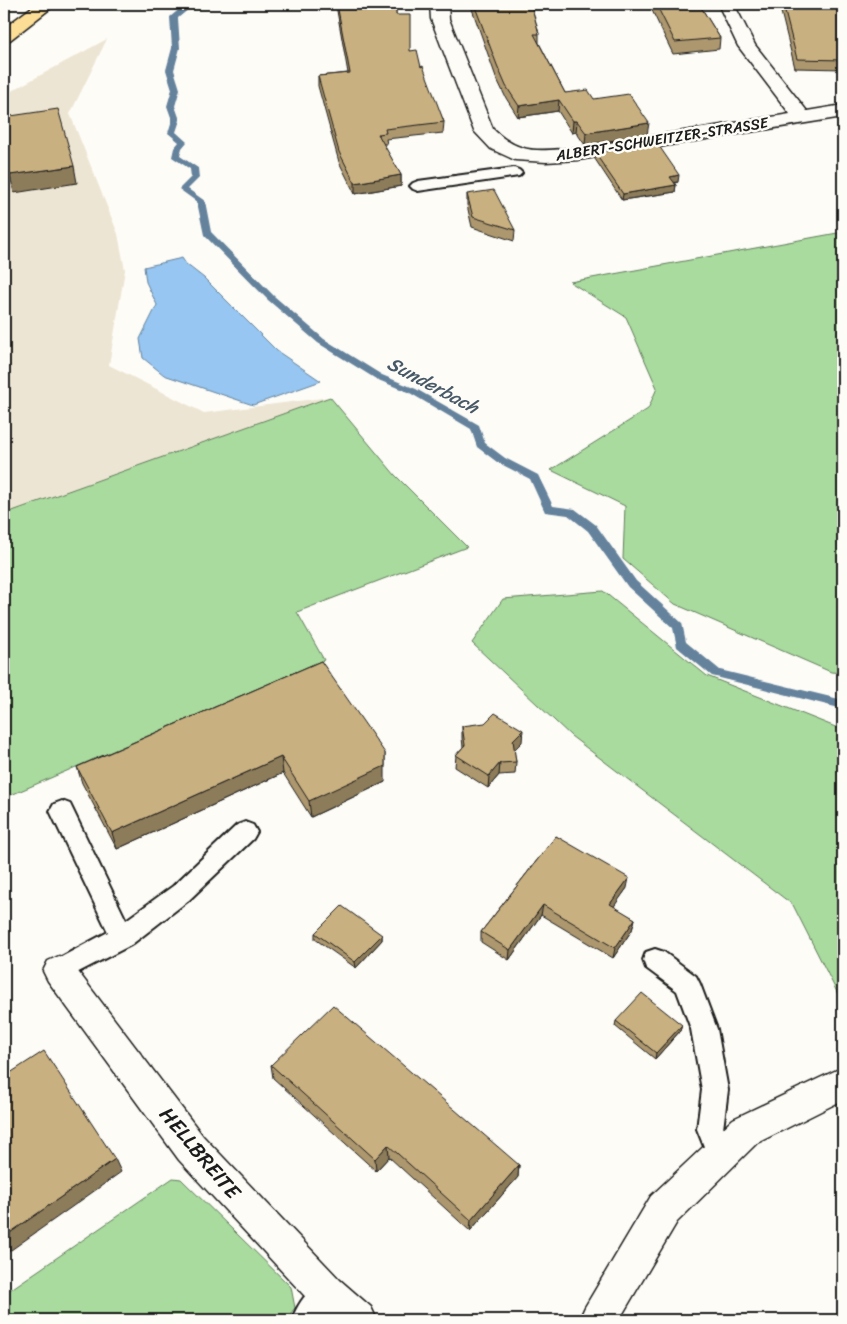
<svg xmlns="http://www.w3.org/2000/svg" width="847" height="1324" font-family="Sriracha,sans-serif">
<rect width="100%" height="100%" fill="#fdfcf7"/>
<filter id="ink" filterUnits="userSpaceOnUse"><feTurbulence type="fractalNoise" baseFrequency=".02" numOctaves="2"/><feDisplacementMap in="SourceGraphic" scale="10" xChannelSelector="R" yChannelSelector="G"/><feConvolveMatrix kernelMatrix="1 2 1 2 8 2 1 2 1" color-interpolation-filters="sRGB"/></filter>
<g filter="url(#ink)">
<path fill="#ede5d3" d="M107,39L70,114L118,234L125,270L109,365L204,413L330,397L4,514V95Z"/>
<g fill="#a8db9d" stroke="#627c5c">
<path d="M843,232V673L831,672L675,604L623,559L625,506L551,470L648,409L657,388L626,317L570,282Z"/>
<path d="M330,397L395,475L467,547L297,612L324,660L4,798V514Z"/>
<path d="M603,591L707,676L843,730V1004L793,905L571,736L472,643L503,599Z"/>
<path d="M173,1178L181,1179L291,1287L295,1308L285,1320H4V1294Z"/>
</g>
<path fill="#96c6f1" stroke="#65829c" d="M182,258L186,264L204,278L277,351L321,381L253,405L164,375L143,358L140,339L157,305L146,282L144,267Z"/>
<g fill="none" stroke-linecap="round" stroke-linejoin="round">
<path fill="#65829c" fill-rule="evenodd" d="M183,4H189L190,8L178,18L180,48L174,70L180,89L175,106L180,120L176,132L187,142L182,148L180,156L198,168L199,178L188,189L205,201L211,232L274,296L324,339L382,375L416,389L479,425L485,443L505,458L538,475L553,506L575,509L596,525L636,581L682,623L686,642L720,670L843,700V709L712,676L677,647L673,628L628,587L588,531L568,515L545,512L530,479L497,462L477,447L471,429L410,393L376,379L318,343L268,300L204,235L197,202L179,189L191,177L190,169L172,157L174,148L179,142L168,133L172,120L167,106L172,89L166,70L172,48L170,17L182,7Z"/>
<defs>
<g id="lane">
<path d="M514,168L519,170L522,173L519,176L418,191L413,189L410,186L413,183L418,181Z"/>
<path d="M62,801L70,804L126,920L173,886L237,825L245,822L253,825L257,832L253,839L189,900L131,945L59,982L50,979L47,971L50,963L108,932L50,811L54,804Z"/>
<path d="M655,949L664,952L696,976L700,984L717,1029L728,1090L723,1129L735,1155L731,1164L721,1168L711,1164L697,1129L702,1090L691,1029L677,991L646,968L643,960L646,952Z"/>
<path d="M327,1279L337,1283L341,1293L337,1303L324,1320H292C297,1304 311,1285 327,1279Z"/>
</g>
<g id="street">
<path d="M430,4H448L449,19L493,129C521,157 541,150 578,148L790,114L738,46L718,4H734L755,45L807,111L843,105V117L578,160L546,162L515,160L491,149L474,131L431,19Z"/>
<path d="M59,956L70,961L203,1136L340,1280L371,1307L377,1320H330L314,1306L179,1160L48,981L43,971L48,961Z"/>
<path d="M843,1067V1100L757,1143L677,1222L619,1320H579L585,1307L651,1196L733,1119Z"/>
</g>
<path id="primary" d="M36,4H56L10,40L4,41V28Z"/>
</defs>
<use href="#lane" stroke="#1c1c1c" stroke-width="4"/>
<use href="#street" stroke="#1c1c1c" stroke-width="3"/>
<use href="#primary" stroke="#1c1c1c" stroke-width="3"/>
<use href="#lane" fill="#fdfcf7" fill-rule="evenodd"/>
<use href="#street" fill="#fdfcf7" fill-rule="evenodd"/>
<use href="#primary" fill="#fdde96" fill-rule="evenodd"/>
</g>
<g fill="#ad976e" stroke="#1c1c1c">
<path d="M336,4H396V15L410,51L421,67L444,122L443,133L386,139L387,144H383L401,175V186L355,194L339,162L318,86V76L348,73L337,11Z"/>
<path d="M471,4H531L539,34V43L565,93L594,99L647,135L585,145L576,132L572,133L558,111L518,117L506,98L496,77L472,9Z"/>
<path d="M649,4H699L720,38L719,49L673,54Z"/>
<path d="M779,4H843V69L795,68Z"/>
<path d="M595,153L678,182L674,183L676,185L675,192L622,200L595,159Z"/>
<path d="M467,194L515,230L514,241L472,227L467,205Z"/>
<path d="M321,661L385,782L311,817L283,773L117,849L82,783L77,767Z"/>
<path d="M462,726L522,742L514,750L516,762L515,774L499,775L488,788L455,767L456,755L463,747L462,738Z"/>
<path d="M556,836L627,888L613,907L635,919L632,930L613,958L541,915L509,960L481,942V932Z"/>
<path d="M315,933L382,935V940L356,968L315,939Z"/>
<path d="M616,1021L682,1025L680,1031L655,1059L615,1026Z"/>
<path d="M271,1065L519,1165L518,1177L470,1231L389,1157L376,1171L273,1078Z"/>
</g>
<g fill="#8d7b5a" stroke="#1c1c1c">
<path d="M559,100L558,111L518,117L519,106Z"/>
<path d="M573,121H577L576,132L572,133Z"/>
<path d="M649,123L647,135L585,145L586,133Z"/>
<path d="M74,166L77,183L14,193L10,175Z"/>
<path d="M401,175V186L355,194V183Z"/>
<path d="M679,175L678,182L669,183L670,177Z"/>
<path d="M676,185L675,192L622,200L623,194Z"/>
<path d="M523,730L522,742L512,752L513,740Z"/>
<path d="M385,753V782L311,817L309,801Z"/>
<path d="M281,757L283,773L117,849L112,833Z"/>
<path d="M500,763L499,775L488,788L489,776Z"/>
<path d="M629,878L627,888L608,915L610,904Z"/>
<path d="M543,905L541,915L509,960L510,950Z"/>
<path d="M635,919L632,930L613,958L615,948Z"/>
<path d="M382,935V940L356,968L355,962Z"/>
<path d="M682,1025L680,1031L655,1059L656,1053Z"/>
<path d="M388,1145L389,1157L376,1171L375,1159Z"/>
<path d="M115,1159L121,1172L4,1255V1237Z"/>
<path d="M519,1165L518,1177L470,1231L471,1220Z"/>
</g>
<g fill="#c9b080" stroke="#1c1c1c">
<path d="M337,4H396V15H410V51L417,50L421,67L423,66L444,122L385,129L386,133L378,134L401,175L355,183L339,152L318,76L350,73Z"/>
<path d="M474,4H531L539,34H534L565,93L588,90L594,99L629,94L649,123L586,133L577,121H573L559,100L519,106L506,86L497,65Z"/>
<path d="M656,4H699L720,38L675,42Z"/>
<path d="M783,4H843V60L797,59Z"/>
<path d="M58,109L74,166L10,175L4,146V117Z"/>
<path d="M657,143L679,175L670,177L676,185L623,194L595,153Z"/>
<path d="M494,190L515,230L473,217L467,194Z"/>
<path d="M321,661L385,753V766L309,801L281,757L112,833L77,767Z"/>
<path d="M495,713L523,730L513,740L516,762L500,763L489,776L456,755L465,745L462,726L485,723Z"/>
<path d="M556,836L629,878L610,904L635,919L615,948L543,905L510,950L481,932Z"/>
<path d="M342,906L382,935L355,962L315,933Z"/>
<path d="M642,993L682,1025L656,1053L616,1021Z"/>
<path d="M333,1005L519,1165L471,1220L388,1145L375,1159L271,1065Z"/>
<path d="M44,1051L115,1159L4,1237V1077Z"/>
</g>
</g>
<g text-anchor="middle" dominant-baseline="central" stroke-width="5" stroke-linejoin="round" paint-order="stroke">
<g font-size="15" fill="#1c1c1c" stroke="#fdfcf7">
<text transform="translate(662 139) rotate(-9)">ALBERT-SCHWEITZER-STRASSE</text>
</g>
<g font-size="19" font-style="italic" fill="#475867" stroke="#fdfcf7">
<text transform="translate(433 385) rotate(28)">Sunderbach</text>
</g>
<g font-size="21" fill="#1c1c1c" stroke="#fdfcf7">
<text transform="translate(200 1153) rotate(50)">HELLBREITE</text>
</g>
</g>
<rect width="847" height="1324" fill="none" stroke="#fdfcf7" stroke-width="20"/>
<rect x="10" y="10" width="827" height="1304" fill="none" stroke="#1c1c1c" stroke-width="2" filter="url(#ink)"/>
</svg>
